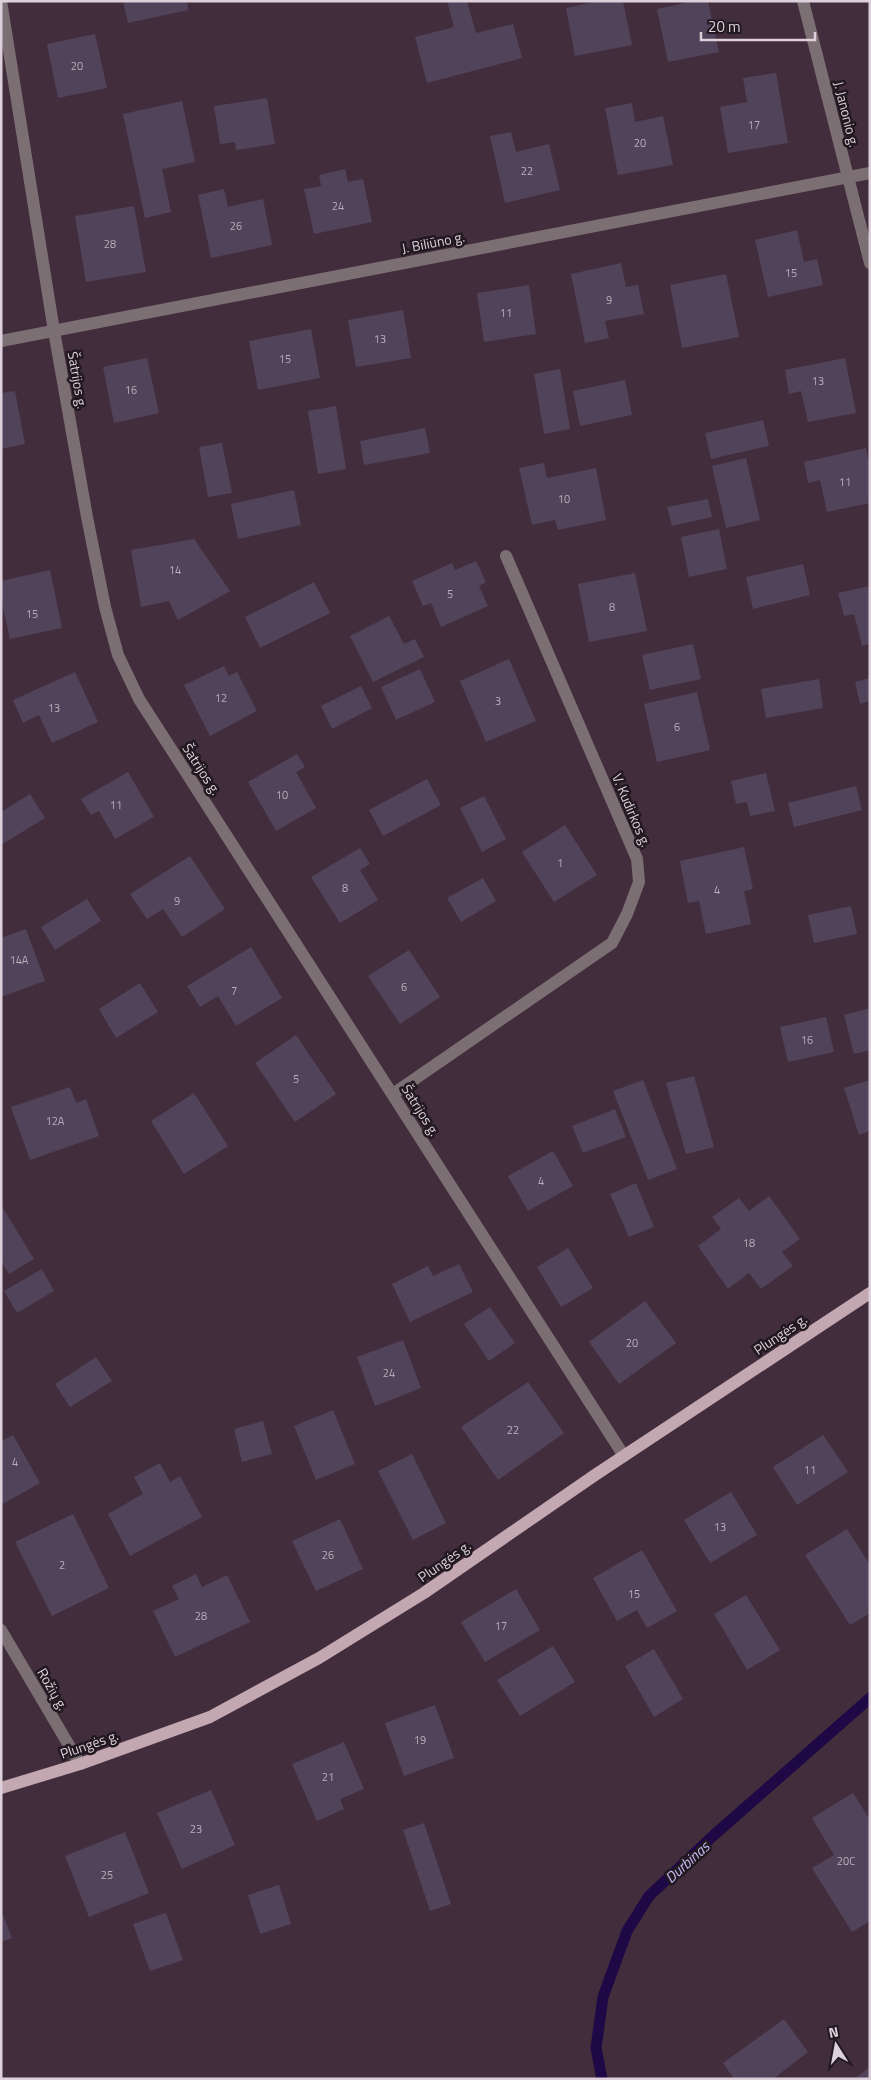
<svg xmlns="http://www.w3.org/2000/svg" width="871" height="2080" font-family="'Titillium Web',sans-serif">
<rect width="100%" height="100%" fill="#422d3d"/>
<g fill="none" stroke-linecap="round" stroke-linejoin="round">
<path stroke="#1e0845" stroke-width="11" d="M602,2079L596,2048L603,1997L627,1931L649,1896L714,1835L870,1698"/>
</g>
<g fill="#514359">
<path d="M123,1H187L188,10L128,23Z"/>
<path d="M447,1H467L476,33L513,24L522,58L427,83L415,37L454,27Z"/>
<path d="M599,1H623L632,45L575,56L566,8Z"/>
<path d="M695,1H708L719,52L668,62L657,9Z"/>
<path d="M95,34L107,88L58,98L47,44Z"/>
<path d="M776,73L788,143L728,153L720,107L747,102L743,78Z"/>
<path d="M267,98L275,144L236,150L235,142L220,144L214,106Z"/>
<path d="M182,101L195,162L162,169L171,212L145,218L123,114Z"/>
<path d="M632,103L635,122L663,116L673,165L618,175L605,108Z"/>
<path d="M511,132L516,152L549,144L560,190L505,203L490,136Z"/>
<path d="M345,169L348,182L363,179L372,222L314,234L304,189L321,186L319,175Z"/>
<path d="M224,189L228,207L263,199L272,245L211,258L198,195Z"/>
<path d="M134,206L146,272L86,282L75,216Z"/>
<path d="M797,230L804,262L817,259L823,285L768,297L755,240Z"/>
<path d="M621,263L626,287L638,285L644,314L605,321L609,338L585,343L571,274Z"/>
<path d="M726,274L739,337L682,348L670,285Z"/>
<path d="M529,285L536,334L484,342L477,293Z"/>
<path d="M403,310L411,358L356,367L348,320Z"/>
<path d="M311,329L320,378L258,390L249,341Z"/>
<path d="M147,358L159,413L114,423L103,367Z"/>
<path d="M845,358L856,413L808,422L801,391L789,394L785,370Z"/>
<path d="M560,369L570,429L544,434L534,374Z"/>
<path d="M625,380L632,415L580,426L573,391Z"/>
<path d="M15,391L25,444L1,449V393Z"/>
<path d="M336,406L346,469L318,474L308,411Z"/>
<path d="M763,420L769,446L711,459L705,433Z"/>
<path d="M425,428L430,453L364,465L360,441Z"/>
<path d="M222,443L232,493L208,497L199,447Z"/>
<path d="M866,448L870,467V503L827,512L820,480L808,483L804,462Z"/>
<path d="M746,458L760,520L726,528L712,466Z"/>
<path d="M544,463L547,478L596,468L606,520L558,530L555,520L532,525L519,468Z"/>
<path d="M294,490L301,525L238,539L231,504Z"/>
<path d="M708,499L712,517L672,526L667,507Z"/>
<path d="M719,529L727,569L689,577L681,537Z"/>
<path d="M194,539L230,591L178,620L169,601L141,607L131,550Z"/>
<path d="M476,561L486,582L479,586L488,606L441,627L431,603L423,606L412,581L452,563L455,570Z"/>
<path d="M803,564L810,595L753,609L746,577Z"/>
<path d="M50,570L62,628L10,639L1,599V581Z"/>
<path d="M635,573L647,631L589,642L578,584Z"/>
<path d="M314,582L330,613L260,648L245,617Z"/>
<path d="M870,586V644L862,646L854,614L844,616L838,593Z"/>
<path d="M389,616L404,644L415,639L424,657L373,682L350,636Z"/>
<path d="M693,644L701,679L650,690L642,655Z"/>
<path d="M509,659L536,721L486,742L460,681Z"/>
<path d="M224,666L229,676L237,672L257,711L210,736L184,685Z"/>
<path d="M420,669L435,702L396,720L381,687Z"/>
<path d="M75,672L98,722L52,743L39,715L23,723L13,700Z"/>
<path d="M870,678V701L860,704L855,682Z"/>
<path d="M819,679L823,708L766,718L761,689Z"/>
<path d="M361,686L372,708L332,729L321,706Z"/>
<path d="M697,692L710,750L657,762L644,704Z"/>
<path d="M297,754L305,767L296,772L316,808L276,831L248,782Z"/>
<path d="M128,772L154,817L115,839L99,811L91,815L81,799Z"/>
<path d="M766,773L775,811L750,816L747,802L736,804L731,781Z"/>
<path d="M427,779L441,805L383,836L369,810Z"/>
<path d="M856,786L862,810L794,827L788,803Z"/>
<path d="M30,794L45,818L1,845V812Z"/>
<path d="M484,796L506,839L482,852L460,808Z"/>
<path d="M565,825L597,875L554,902L522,852Z"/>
<path d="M744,847L753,889L744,891L751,924L706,934L699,901L688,903L680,861Z"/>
<path d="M360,848L370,864L360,870L378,900L340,923L311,877Z"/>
<path d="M190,856L225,909L182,937L163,909L147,919L130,894Z"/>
<path d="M483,878L496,901L461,922L447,898Z"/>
<path d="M87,899L101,921L55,950L41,927Z"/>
<path d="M851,906L857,934L814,943L808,915Z"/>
<path d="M26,929L45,981L1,997V938Z"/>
<path d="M251,947L282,998L236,1026L218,996L200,1007L187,986Z"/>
<path d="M409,950L440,997L400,1024L368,976Z"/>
<path d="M140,983L158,1012L116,1038L99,1009Z"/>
<path d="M870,1008V1050L854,1054L844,1015Z"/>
<path d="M826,1017L834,1052L788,1062L780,1027Z"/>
<path d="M296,1035L336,1094L295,1122L255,1063Z"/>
<path d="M694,1076L714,1147L686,1154L666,1083Z"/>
<path d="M643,1080L677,1169L648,1180L613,1091Z"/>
<path d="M870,1080V1131L859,1135L844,1088Z"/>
<path d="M70,1087L76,1103L86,1099L99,1136L30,1160L11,1107Z"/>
<path d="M194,1093L228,1146L184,1174L151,1121Z"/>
<path d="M615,1109L626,1137L583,1153L572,1126Z"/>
<path d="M553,1151L573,1186L528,1211L508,1176Z"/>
<path d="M636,1183L654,1227L629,1237L610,1194Z"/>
<path d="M769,1196L800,1239L782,1252L793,1266L761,1289L749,1273L728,1289L698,1246L721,1229L712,1217L739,1198L749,1211Z"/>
<path d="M1,1205L34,1259L9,1274L1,1261Z"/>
<path d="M568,1248L593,1288L561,1307L537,1267Z"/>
<path d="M459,1264L473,1292L410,1322L392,1284L428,1266L433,1276Z"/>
<path d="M42,1269L54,1291L17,1313L4,1291Z"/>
<path d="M645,1301L676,1343L619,1384L589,1342Z"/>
<path d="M490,1307L515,1343L489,1361L464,1324Z"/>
<path d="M403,1340L421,1388L375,1406L357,1357Z"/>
<path d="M96,1357L112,1381L70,1407L55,1384Z"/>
<path d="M528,1382L564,1433L498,1480L461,1427Z"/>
<path d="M333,1410L355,1464L316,1480L294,1426Z"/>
<path d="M263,1421L272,1454L242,1462L234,1429Z"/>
<path d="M13,1435L40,1483L1,1505V1441Z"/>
<path d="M823,1435L848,1472L797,1505L773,1467Z"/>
<path d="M412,1454L446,1523L413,1540L378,1471Z"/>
<path d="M160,1463L170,1482L180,1476L202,1517L130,1556L108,1514L143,1494L134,1477Z"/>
<path d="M731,1492L757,1535L710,1563L684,1520Z"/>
<path d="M73,1514L109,1588L52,1616L15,1542Z"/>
<path d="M340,1519L363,1569L316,1591L292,1541Z"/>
<path d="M847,1529L870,1565V1613L850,1625L805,1555Z"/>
<path d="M642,1550L677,1611L647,1628L637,1610L617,1621L593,1578Z"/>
<path d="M196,1574L202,1587L227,1575L250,1622L175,1657L153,1611L179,1599L172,1586Z"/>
<path d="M516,1589L540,1630L485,1662L461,1622Z"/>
<path d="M746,1595L780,1650L747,1670L714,1614Z"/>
<path d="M553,1646L575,1682L520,1716L497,1680Z"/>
<path d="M654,1649L683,1699L654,1717L625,1666Z"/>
<path d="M435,1705L454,1758L404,1776L385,1723Z"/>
<path d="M344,1742L364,1789L340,1799L344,1809L317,1821L292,1764Z"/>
<path d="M211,1790L235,1845L182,1869L157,1813Z"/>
<path d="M853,1793L870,1820V1921L852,1932L812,1868L834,1855L812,1818Z"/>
<path d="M424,1823L451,1904L430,1911L403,1830Z"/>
<path d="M125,1832L149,1893L89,1917L65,1856Z"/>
<path d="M279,1885L291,1924L260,1934L248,1895Z"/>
<path d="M1,1910L12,1938L1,1942Z"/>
<path d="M166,1913L183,1960L150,1971L133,1924Z"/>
<path d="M784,2019L808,2052L773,2079H734L723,2063Z"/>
<path d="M870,2067V2079H854Z"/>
</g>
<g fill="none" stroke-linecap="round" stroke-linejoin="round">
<g stroke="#7c6f73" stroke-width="12">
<path d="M1,1L54,331L87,517L105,607L118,655L139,699L624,1456"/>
<path d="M803,1L870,263"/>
<path d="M1,341L870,173"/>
<path d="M393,1094L612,943L627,914L639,882L637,859L506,556"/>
<path d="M1,1630L80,1764"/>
</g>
<path stroke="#c3a7b1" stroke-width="12" d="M1,1788L80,1764L210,1717L319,1658L424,1593L595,1475L870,1293"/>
</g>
<g text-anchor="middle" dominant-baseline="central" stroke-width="5" stroke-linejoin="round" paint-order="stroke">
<g font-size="11" fill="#baadba">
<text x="77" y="66">20</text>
<text x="754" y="125">17</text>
<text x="640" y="143">20</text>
<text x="527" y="171">22</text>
<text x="338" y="206">24</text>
<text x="236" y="226">26</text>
<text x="110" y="244">28</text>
<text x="791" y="273">15</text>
<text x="609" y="300">9</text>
<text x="506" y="313">11</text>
<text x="380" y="339">13</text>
<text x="285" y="359">15</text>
<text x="818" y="381">13</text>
<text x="131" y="390">16</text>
<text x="845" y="482">11</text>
<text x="564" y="499">10</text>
<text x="175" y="570">14</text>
<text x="450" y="594">5</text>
<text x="612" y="607">8</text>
<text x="32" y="614">15</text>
<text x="221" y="698">12</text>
<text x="498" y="701">3</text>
<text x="54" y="708">13</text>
<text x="677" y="727">6</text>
<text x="282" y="795">10</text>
<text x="116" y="805">11</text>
<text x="560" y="863">1</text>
<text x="345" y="888">8</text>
<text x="717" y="890">4</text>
<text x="177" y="901">9</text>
<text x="19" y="960">14A</text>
<text x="404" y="987">6</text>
<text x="234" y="991">7</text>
<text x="807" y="1040">16</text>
<text x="296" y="1079">5</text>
<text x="55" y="1121">12A</text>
<text x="541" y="1181">4</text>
<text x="749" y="1243">18</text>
<text x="632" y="1343">20</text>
<text x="389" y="1373">24</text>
<text x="513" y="1430">22</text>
<text x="15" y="1462">4</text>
<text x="810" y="1470">11</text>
<text x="720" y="1527">13</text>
<text x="328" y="1555">26</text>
<text x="62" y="1565">2</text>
<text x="634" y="1594">15</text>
<text x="201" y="1616">28</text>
<text x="501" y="1626">17</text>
<text x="420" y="1740">19</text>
<text x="328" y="1777">21</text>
<text x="196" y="1829">23</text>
<text x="846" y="1861">20C</text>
<text x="107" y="1875">25</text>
</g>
<g font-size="14" fill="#ddd0da" stroke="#221920">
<text transform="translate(847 114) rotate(76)">J. Janonio g.</text>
<text transform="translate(433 242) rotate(-11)">J. Biliūno g.</text>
<text transform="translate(78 380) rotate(80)">Šatrijos g.</text>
<text transform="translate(202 769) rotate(57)">Šatrijos g.</text>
<text transform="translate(632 810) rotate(67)">V. Kudirkos g.</text>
<text transform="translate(421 1110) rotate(58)">Šatrijos g.</text>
<text transform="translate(780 1334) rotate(-34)">Plungės g.</text>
<text transform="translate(444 1561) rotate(-35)">Plungės g.</text>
<text transform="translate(53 1689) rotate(60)">Rožių g.</text>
<text transform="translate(89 1744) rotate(-19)">Plungės g.</text>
</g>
<g font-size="15" font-style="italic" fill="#c4bbf5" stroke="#221920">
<text transform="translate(687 1862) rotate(-42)">Durbinas</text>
</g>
</g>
<rect width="871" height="2080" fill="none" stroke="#ddd0da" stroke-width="5"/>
<g transform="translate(836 2045) rotate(349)" stroke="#221920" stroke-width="4" paint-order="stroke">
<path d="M0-4L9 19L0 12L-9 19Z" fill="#ddd0da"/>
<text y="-8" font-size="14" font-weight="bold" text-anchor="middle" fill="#ddd0da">N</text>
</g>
<path d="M701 32v8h114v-8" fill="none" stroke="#ddd0da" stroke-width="2.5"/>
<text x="708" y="32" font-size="15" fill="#ddd0da" stroke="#221920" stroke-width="4" paint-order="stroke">20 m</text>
</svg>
